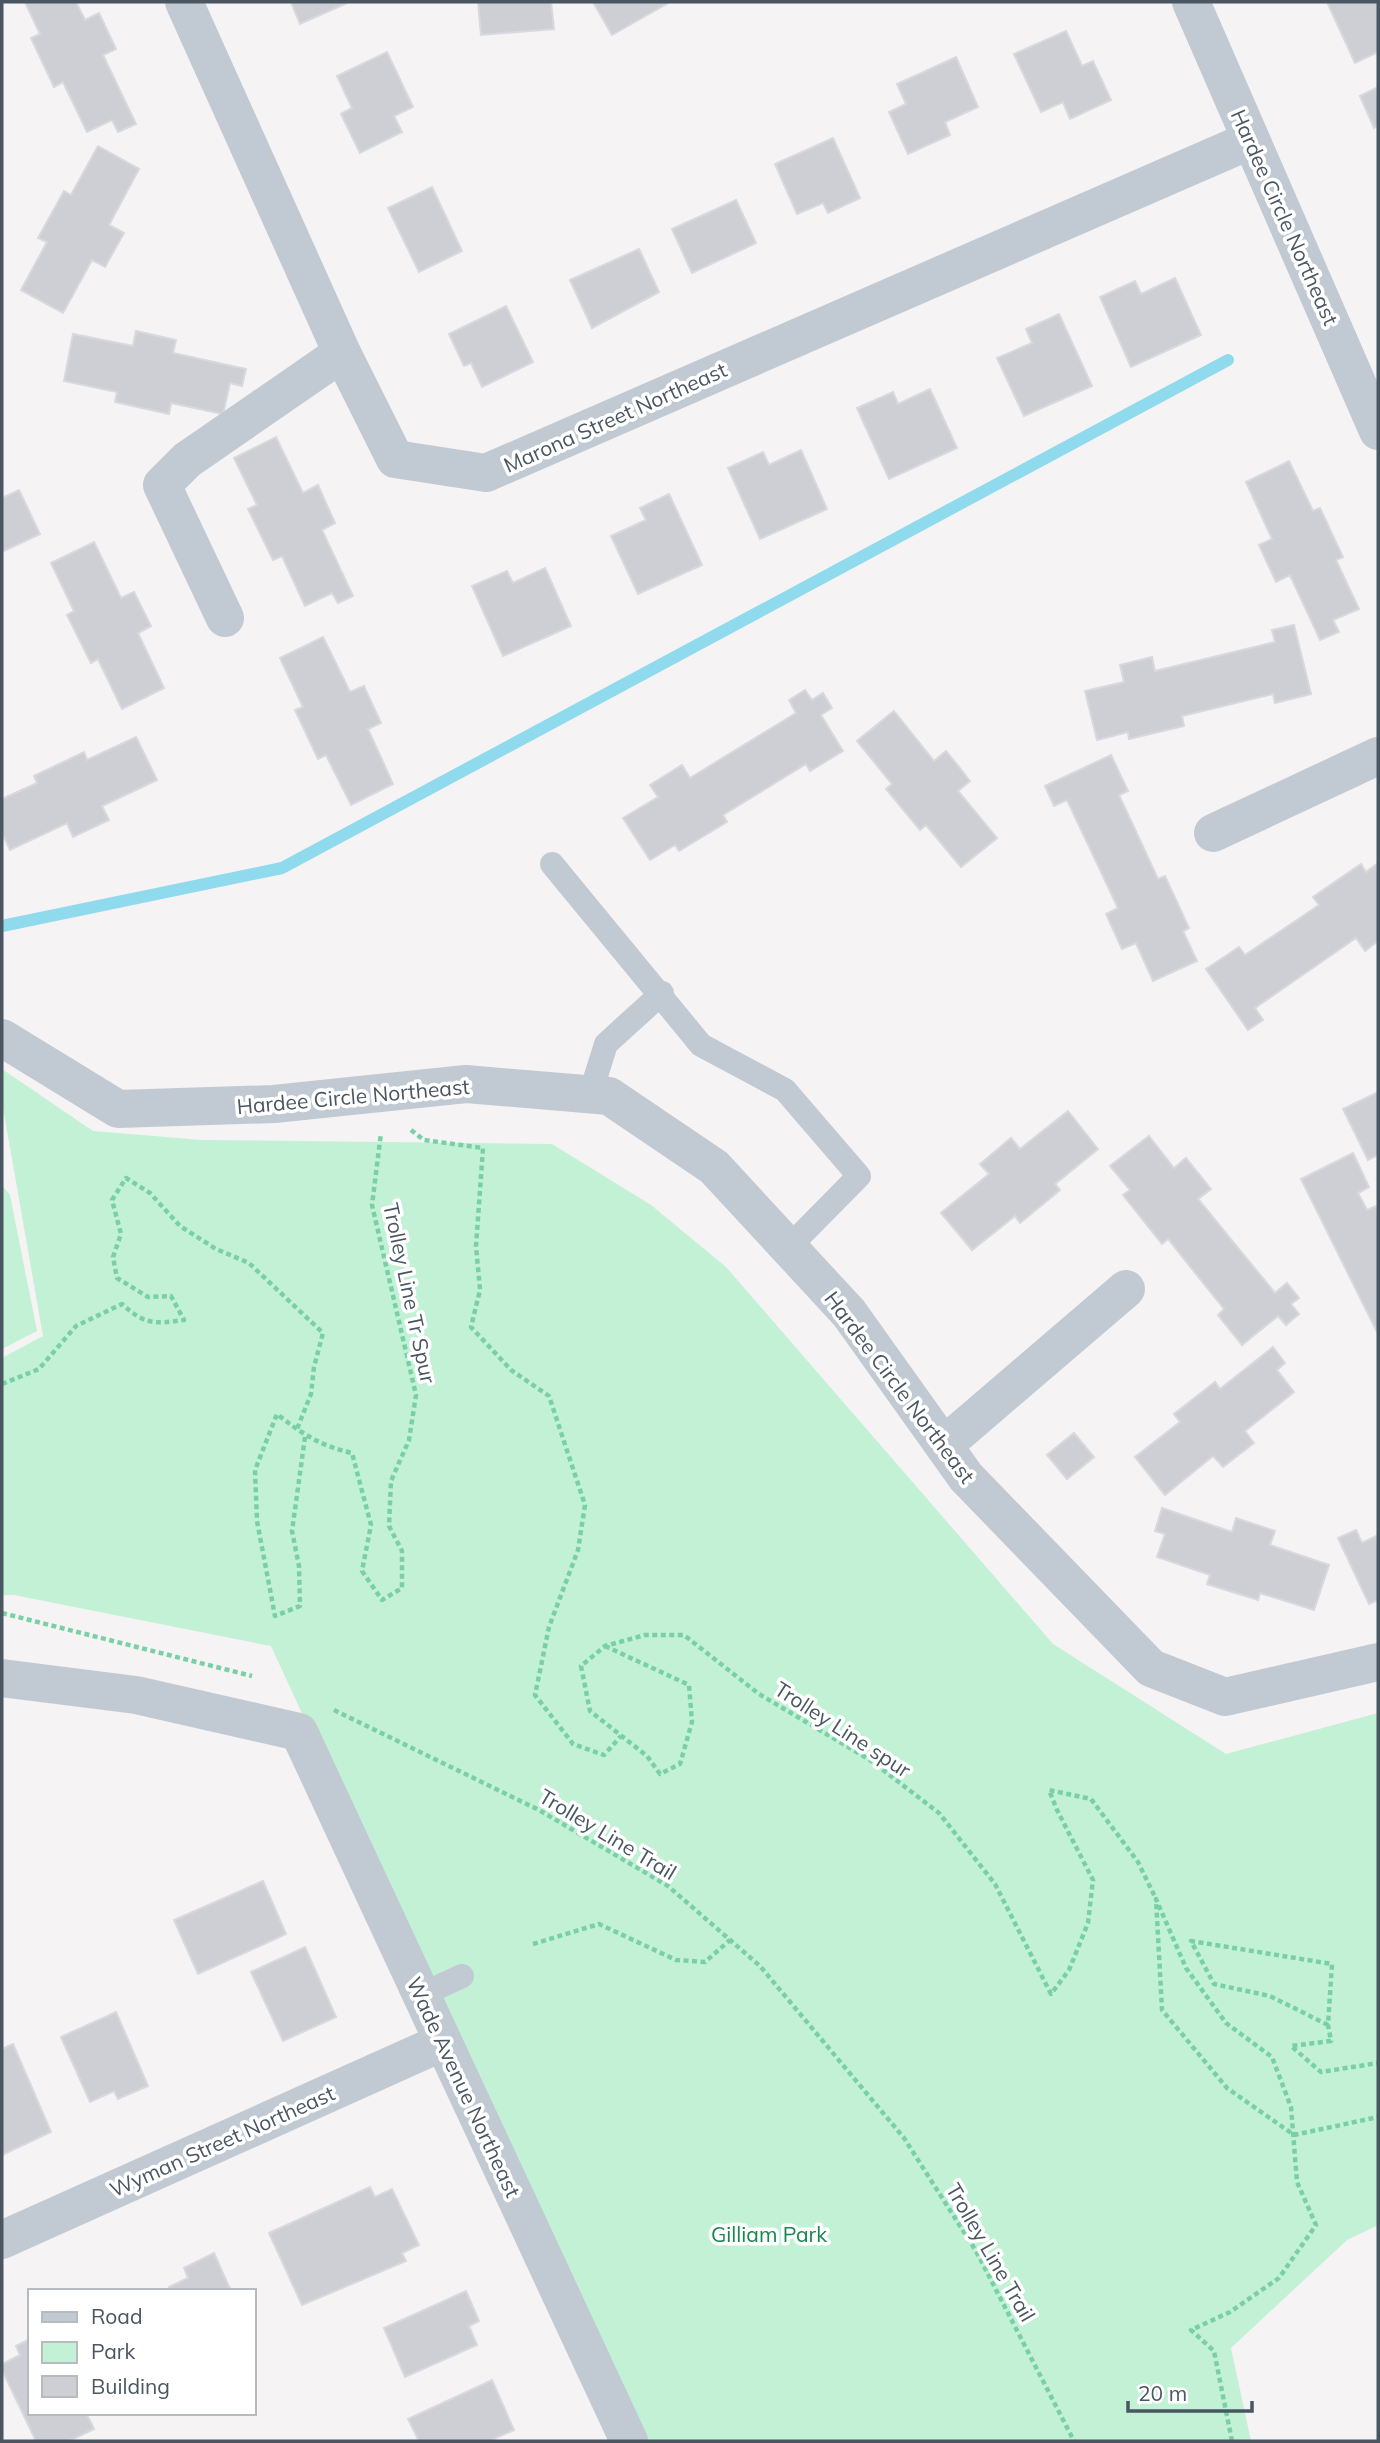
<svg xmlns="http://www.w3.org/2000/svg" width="1380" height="2443" font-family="Mulish,sans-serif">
<rect width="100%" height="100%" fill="#f5f3f3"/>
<g fill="#c3f1d5">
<path d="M2,1069L93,1131L202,1140L552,1144L651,1205L726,1267L1053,1644L1226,1754L1378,1713V2225L1347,2240L1231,2348L1251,2441H637L271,1646L14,1595H2V1358L43,1336L2,1102Z"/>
<path d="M2,1185L10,1195L37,1331L2,1349Z"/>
</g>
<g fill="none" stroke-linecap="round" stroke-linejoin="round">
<path stroke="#90daee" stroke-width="12" d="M2,926L282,868L1228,360"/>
</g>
<g fill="#cdcfd5" stroke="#d7d9de" stroke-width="2">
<path d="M25,2H76L85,20L99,13L116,49L103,55L136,124L118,132L112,120L87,132L63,82L54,87L31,38L40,34Z"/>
<path d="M291,2H347V3L300,24Z"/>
<path d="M478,2H551L554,29L481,35Z"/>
<path d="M593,2H670L612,35Z"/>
<path d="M1327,2H1378V52L1355,63Z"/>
<path d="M1066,31L1082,66L1093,61L1111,100L1070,119L1063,102L1041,112L1014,54Z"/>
<path d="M387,52L413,107L394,116L402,132L360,153L341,114L352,108L337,76Z"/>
<path d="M956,57L978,107L945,122L950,135L908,154L889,112L906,104L897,84Z"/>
<path d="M1378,87V126L1374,128L1360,96Z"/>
<path d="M833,138L860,198L828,213L823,203L797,214L775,164Z"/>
<path d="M98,146L139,169L109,225L124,233L105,267L92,260L63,313L21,290L47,242L38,238L64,191L71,195Z"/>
<path d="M432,187L462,251L419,272L388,208Z"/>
<path d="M736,200L756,243L692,273L672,229Z"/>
<path d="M639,249L659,292L592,328L570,280Z"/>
<path d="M1175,278L1201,335L1131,367L1100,297L1135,281L1141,294Z"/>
<path d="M506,306L533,362L482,387L471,363L464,366L449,334Z"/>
<path d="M1059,314L1092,386L1024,416L997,358L1032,343L1026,329Z"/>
<path d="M136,331L176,340L173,353L246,369L242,386L230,383L223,414L171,403L169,414L115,402L117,392L64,381L73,334L133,346Z"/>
<path d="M930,389L957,448L889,479L857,408L893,392L898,404Z"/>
<path d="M276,437L303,493L318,485L335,523L322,530L353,596L338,603L332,593L305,606L282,556L273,560L248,509L257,505L234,458Z"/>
<path d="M801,450L827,509L760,539L728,468L763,452L769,465Z"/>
<path d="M1289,461L1313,511L1320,508L1343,557L1336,560L1359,609L1333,620L1339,632L1320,640L1290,575L1276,582L1259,545L1272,539L1246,482Z"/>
<path d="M19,490L40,534L2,552V498Z"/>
<path d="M669,494L702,565L638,594L611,536L646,520L640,508Z"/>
<path d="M94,542L121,598L134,592L151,626L138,633L164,688L122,709L98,659L91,663L67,615L74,611L51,563Z"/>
<path d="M545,568L571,626L503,656L472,586L507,571L513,583Z"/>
<path d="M1294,625L1311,694L1275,703L1273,694L1182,716L1184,726L1129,739L1128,732L1097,740L1085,691L1124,682L1120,665L1152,657L1155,671L1275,642L1272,630Z"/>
<path d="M323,637L350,692L364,686L381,723L368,729L393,784L351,805L326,755L318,759L295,710L303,707L280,658Z"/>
<path d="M805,690L812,700L823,693L832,708L821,715L843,751L810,771L806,764L723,815L727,822L679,851L675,845L650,860L623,818L658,797L650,785L682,765L690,778L796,713L789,700Z"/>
<path d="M894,711L934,761L946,751L959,767L970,781L958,791L997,838L961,867L926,825L920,830L886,789L892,784L857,741Z"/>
<path d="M136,737L157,780L102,806L109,820L73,837L67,823L10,850L2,833V799L37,783L34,776L84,752L87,760Z"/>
<path d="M1111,755L1128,791L1119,795L1158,879L1165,876L1189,928L1183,931L1197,961L1153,981L1136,943L1122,949L1106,914L1118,908L1067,800L1054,806L1045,786Z"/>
<path d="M1378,863V941L1365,951L1356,938L1255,1008L1263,1020L1248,1030L1206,969L1239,947L1245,955L1319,905L1313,897L1361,864L1366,872Z"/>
<path d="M1378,1092V1155L1368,1160L1343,1109Z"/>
<path d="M1068,1111L1098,1149L1055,1184L1060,1190L1020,1223L1015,1216L972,1250L941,1213L989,1174L980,1164L1011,1138L1020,1149Z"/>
<path d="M1149,1136L1174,1168L1186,1158L1211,1189L1198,1199L1275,1293L1287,1283L1299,1298L1291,1304L1299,1314L1286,1325L1278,1316L1242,1345L1218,1315L1224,1309L1168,1239L1162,1244L1123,1195L1130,1190L1110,1166Z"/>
<path d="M1353,1153L1369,1187L1358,1193L1367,1210L1376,1206L1378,1211V1334L1301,1179Z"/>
<path d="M1273,1347L1285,1363L1277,1370L1294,1392L1245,1431L1254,1443L1223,1467L1213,1456L1165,1495L1135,1457L1180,1422L1174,1414L1215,1382L1220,1389Z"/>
<path d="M1074,1433L1094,1457L1067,1479L1047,1455Z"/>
<path d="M1162,1508L1232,1532L1236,1518L1275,1531L1270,1545L1329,1565L1314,1610L1260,1593L1258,1600L1207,1584L1210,1575L1157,1557L1165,1534L1155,1531Z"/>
<path d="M1356,1530L1362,1543L1378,1535V1600L1369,1604L1338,1538Z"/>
<path d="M263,1881L286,1934L198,1974L174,1920Z"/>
<path d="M305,1947L336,2017L283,2041L251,1972Z"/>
<path d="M116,2012L148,2086L118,2099L114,2091L90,2102L61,2037Z"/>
<path d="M13,2044L51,2132L2,2155V2049Z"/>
<path d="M370,2187L375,2197L392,2189L419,2245L402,2253L406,2261L302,2305L269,2233Z"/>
<path d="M214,2253L231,2291H171L169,2287L188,2278L184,2268Z"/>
<path d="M466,2291L479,2321L469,2326L477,2345L405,2377L384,2328Z"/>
<path d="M30,2339V2413H86L94,2429L69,2441H36L2,2370V2364L20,2355L16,2346Z"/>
<path d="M492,2380L514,2430L489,2441H419L408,2419Z"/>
</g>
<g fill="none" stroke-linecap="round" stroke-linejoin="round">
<g stroke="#7ad0a6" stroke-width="4.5" stroke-dasharray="5 3.5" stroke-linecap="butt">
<path d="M411,1130L424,1140L483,1148L476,1246L480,1290L471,1327L511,1370L549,1396L585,1505L578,1550L549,1627L535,1695L573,1744L604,1755L621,1736"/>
<path d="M2,1384L39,1369L76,1326L122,1304C145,1325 154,1324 184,1320L171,1296L148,1297L117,1278L113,1257L121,1234L112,1200L126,1178L150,1193L180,1226L216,1249L249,1263L323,1333L314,1367L311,1394L297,1429"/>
<path d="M305,1437L292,1531L299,1566L300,1606L275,1616L257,1521L255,1470L277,1414C302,1434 321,1446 352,1453L371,1525L362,1571L382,1600L402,1588V1551L389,1526L391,1481L409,1440L416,1395L372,1205L381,1133"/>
<path d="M2,1613L252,1676"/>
<path d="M605,1646L689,1685L692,1722L680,1764L660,1774L647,1756L590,1711L581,1666L605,1646L645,1635H684L759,1694L870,1760L939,1813L995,1884L1051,1994L1069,1970L1088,1923L1093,1880L1057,1810L1049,1790L1091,1799L1138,1862L1156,1899"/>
<path d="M334,1710L539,1810L668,1886L760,1966L904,2138L976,2251L1074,2441"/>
<path d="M533,1944L599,1924L676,1960L705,1962L730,1940"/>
<path d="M1328,2025L1270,1996L1214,1984L1191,1941L1332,1964L1328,2025L1331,2041L1291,2046L1321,2072L1378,2063"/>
<path d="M1232,2441L1214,2351L1191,2330L1230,2312L1279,2278L1316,2225L1297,2182L1291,2107L1272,2057L1226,2023L1186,1968L1156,1899L1162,2010L1227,2088L1294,2135L1378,2117"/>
</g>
<g stroke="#c1cad2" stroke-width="24">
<path d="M552,864L701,1045L785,1090L859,1176L788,1248"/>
<path d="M590,1095L606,1044L662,993"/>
<path d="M421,1995L462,1976"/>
</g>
<g stroke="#c1cad2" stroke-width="38">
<path d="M184,2L342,353L395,459L486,473L1251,140"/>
<path d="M1191,2L1378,431"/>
<path d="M225,618L162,485L187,460L342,353"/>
<path d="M1213,833L1378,756"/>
<path d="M2,1038L118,1109L274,1104L466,1084L609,1096L714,1167L849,1313L966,1477L1151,1668L1225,1697L1378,1662"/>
<path d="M944,1445L1126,1289"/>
<path d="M2,1678L136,1695L299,1732L629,2441"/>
<path d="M2,2240L443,2042"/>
</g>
</g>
<g text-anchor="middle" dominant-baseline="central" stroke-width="7" stroke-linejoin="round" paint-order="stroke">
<g font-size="21" fill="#4a5661" stroke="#fff">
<text transform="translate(1285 217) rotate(66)">Hardee Circle Northeast</text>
<text transform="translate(615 417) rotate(-24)">Marona Street Northeast</text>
<text transform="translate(353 1096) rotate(-5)">Hardee Circle Northeast</text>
<text transform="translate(410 1293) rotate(78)">Trolley Line Tr Spur</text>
<text transform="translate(900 1387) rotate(53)">Hardee Circle Northeast</text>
<text transform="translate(843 1729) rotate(33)">Trolley Line spur</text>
<text transform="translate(608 1834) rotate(31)">Trolley Line Trail</text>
<text transform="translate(464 2087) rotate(65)">Wade Avenue Northeast</text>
<text transform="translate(222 2141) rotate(-24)">Wyman Street Northeast</text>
<text transform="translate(991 2252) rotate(60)">Trolley Line Trail</text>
</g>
<g font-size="21" fill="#17864f" stroke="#fff">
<text x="769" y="2234">Gilliam Park</text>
</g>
</g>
<rect width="1380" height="2443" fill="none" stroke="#4a5661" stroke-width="7"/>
<rect x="28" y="2289" width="228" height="126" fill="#ffffff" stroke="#b7bbc0" stroke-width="2"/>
<rect x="42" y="2312" width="35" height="10" fill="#c1cad2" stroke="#b7bbc0" stroke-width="2"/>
<text x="91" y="2324" font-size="21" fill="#4a5661">Road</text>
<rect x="42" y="2342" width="35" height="21" fill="#c3f1d5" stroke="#b7bbc0" stroke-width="2"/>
<text x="91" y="2359" font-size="21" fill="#4a5661">Park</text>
<rect x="42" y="2376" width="35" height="21" fill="#cdcfd5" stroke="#b7bbc0" stroke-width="2"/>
<text x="91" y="2394" font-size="21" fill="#4a5661">Building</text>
<path d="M1128 2401v10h124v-10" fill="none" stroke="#4a5661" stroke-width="3.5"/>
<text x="1138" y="2401" font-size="21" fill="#4a5661" stroke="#ffffff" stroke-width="5" paint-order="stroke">20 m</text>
</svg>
